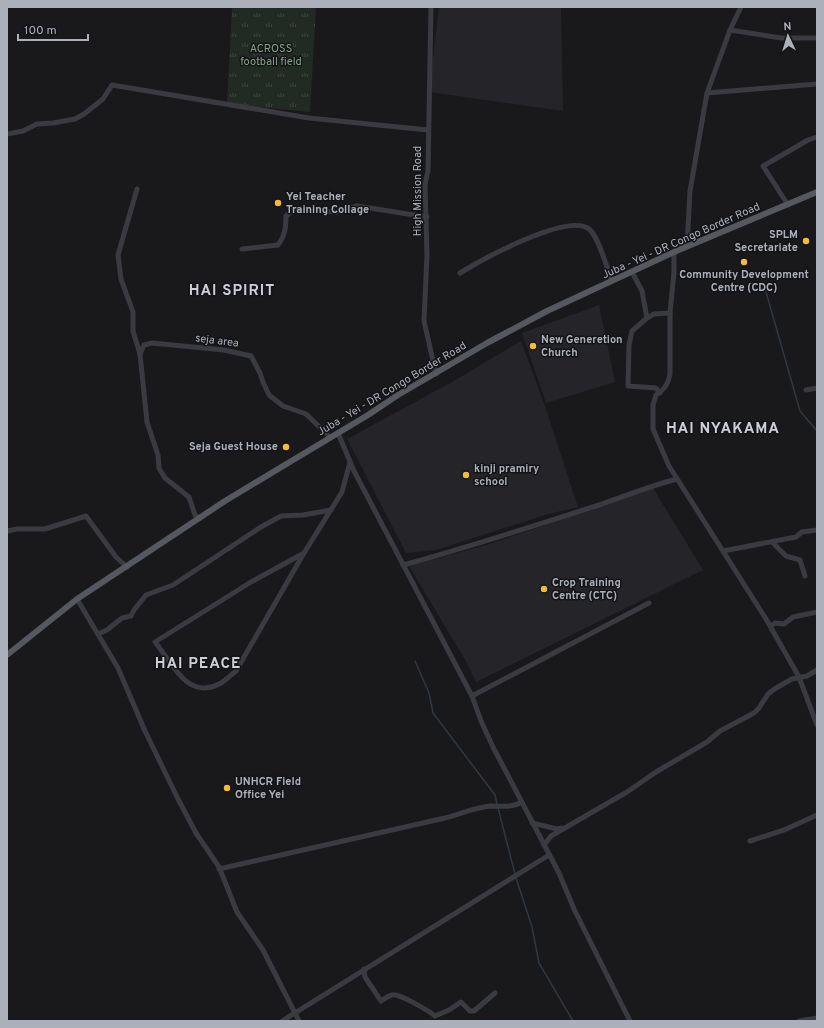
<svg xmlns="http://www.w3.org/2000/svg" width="824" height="1028" font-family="Overpass,sans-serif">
<defs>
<pattern id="park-tufts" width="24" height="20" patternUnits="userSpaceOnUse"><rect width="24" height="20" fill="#212a23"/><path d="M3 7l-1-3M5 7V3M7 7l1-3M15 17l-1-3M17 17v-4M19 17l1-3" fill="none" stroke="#3f4641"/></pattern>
</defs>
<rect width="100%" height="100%" fill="#19191c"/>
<g fill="#252529">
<path d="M439,7H561L563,111L429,92Z"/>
<path d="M599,305L615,382L546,403L522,333Z"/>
<path d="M521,341L545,406L578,507L545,515L436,550L406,553L347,439L452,382Z"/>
<path d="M653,488L703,570L476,682L467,663L409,566L490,544Z"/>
</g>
<path fill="url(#park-tufts)" d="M232,7H316L310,112L227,104Z"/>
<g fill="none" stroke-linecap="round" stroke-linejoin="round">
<g stroke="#2f3840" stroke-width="1.5">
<path d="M766,292L800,411L817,431"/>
<path d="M415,661L429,693L433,713L495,795L497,804"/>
<path d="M498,808L515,874"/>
<path d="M516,878L532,927L539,963L573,1021"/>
</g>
<g stroke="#3a3b41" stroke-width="5">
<path d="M431,7L428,171L425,184L427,255L424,321L436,374"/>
<path d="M730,30L781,38H817"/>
<path d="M707,93L817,84"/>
<path d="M7,134L23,131L37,124L53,123L75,119L84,114L103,99L112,85L309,118L428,130"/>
<path d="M137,189L118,255L121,279L133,312V331L140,354L147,422L158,455L159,468L165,478L189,497L195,515L199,518"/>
<path d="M788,205L763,166L808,140L817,137"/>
<path d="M687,247L690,191L707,93L730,30L741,7"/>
<path d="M242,249L278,245C285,236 286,227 286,216L292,211L309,210L336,212L357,206L427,217"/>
<path d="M674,252V272L670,313V374C668,384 665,389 656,395L653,405V429L669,466L766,619L799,677L817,725"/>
<path d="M632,272L642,291L647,318"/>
<path d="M460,273C481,260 568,212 589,229C599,237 607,269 612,281"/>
<path d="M140,354L144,345L152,343L224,350L251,356L260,373L263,382L269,395L283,406L306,414L330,437"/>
<path d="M806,390L817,388"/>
<path d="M660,393L656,388L628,386L629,345L632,331L647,318L654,314L670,313"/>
<path d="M338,433L354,471L472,696L481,721L493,747L559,873L574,909L630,1021"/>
<path d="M7,531L17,529H45L86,516L116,557L127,567"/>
<path d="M772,542L786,556L800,560L805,576"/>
<path d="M723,551L796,537L802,532L817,530"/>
<path d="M304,553L251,582L155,642C172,662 187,702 221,683C226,680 231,675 236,671L304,553L342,492L350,462"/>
<path d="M403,565C469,547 534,526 599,505C625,496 650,486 677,479"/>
<path d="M77,599L118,668L145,731L178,799L196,833L219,867L237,912L263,950L299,1021"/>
<path d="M771,626L775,623L784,624L793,617L817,612"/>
<path d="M98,634L107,630L122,618L131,616L134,610L146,595L173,585L261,527L281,516L303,515L331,510"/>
<path d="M472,696L649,603"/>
<path d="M532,823L557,829L562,828"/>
<path d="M750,841L784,830L817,815"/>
<path d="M544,845L551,836L627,792L656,772L707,742L720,731L754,713L759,708L768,694L776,688L792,679L807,676L817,670"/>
<path d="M219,869L445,818C460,814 476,807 491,806C502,806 512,808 522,802"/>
<path d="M364,969L365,977L381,1001C384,999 388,996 392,995C399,993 429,1011 435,1016L449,1010L461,1002L470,1011H474L495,993"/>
<path d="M282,1021L549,855"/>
<path d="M799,1021L817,1018"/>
</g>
<path stroke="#565860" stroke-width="6" d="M7,655L77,599L225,501L368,415L398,395L487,343L547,311L674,252L817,192"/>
</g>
<g fill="#f3bb3a" stroke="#141417" stroke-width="1.5">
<circle cx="278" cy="203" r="4"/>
<circle cx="806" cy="241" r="4"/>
<circle cx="744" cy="262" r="4"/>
<circle cx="533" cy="346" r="4"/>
<circle cx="286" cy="447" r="4"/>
<circle cx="466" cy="475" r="4"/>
<circle cx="544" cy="589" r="4"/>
<circle cx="227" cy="788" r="4"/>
</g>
<g text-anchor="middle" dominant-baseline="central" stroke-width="3" stroke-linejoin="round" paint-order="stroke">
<g font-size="11" fill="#83a686" stroke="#141417">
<text x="271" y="49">ACROSS<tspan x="271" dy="13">football field</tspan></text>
</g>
<g font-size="11" fill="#acb0bb" stroke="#141417">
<text transform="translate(418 191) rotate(-90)">High Mission Road</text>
<text transform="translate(681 241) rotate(-24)">Juba - Yei - DR Congo Border Road</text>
<text transform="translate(217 341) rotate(7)">seja area</text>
<text transform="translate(392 389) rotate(-31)">Juba - Yei - DR Congo Border Road</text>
</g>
<g font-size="11" font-weight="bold" fill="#acb0bb" stroke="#141417" text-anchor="start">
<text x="286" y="197">Yei Teacher<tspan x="286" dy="13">Training Collage</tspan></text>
<text x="798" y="235" text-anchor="end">SPLM<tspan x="798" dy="13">Secretariate</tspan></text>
<text x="744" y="275" text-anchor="middle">Community Development<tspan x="744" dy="13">Centre (CDC)</tspan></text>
<text x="541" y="340">New Generetion<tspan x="541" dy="13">Church</tspan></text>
<text x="278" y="447" text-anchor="end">Seja Guest House</text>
<text x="474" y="469">kinji pramiry<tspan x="474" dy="13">school</tspan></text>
<text x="552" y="583">Crop Training<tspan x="552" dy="13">Centre (CTC)</tspan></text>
<text x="235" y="782">UNHCR Field<tspan x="235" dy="13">Office Yei</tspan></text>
</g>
<g font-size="15" font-weight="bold" letter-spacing="1" fill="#cdcfd7" stroke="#141417">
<text x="232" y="291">HAI SPIRIT</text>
<text x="723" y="429">HAI NYAKAMA</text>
<text x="198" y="664">HAI PEACE</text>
</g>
</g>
<rect width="824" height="1028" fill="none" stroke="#acb0bb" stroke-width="16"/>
<g transform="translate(788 36) rotate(356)" stroke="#141417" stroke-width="3" paint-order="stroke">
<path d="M0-3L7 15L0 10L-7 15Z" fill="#acb0bb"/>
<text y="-6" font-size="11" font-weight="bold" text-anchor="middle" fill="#acb0bb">N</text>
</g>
<path d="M18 34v6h70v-6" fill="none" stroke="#acb0bb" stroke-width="2"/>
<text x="24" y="34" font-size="12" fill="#acb0bb" stroke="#141417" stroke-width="3" paint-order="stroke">100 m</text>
</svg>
